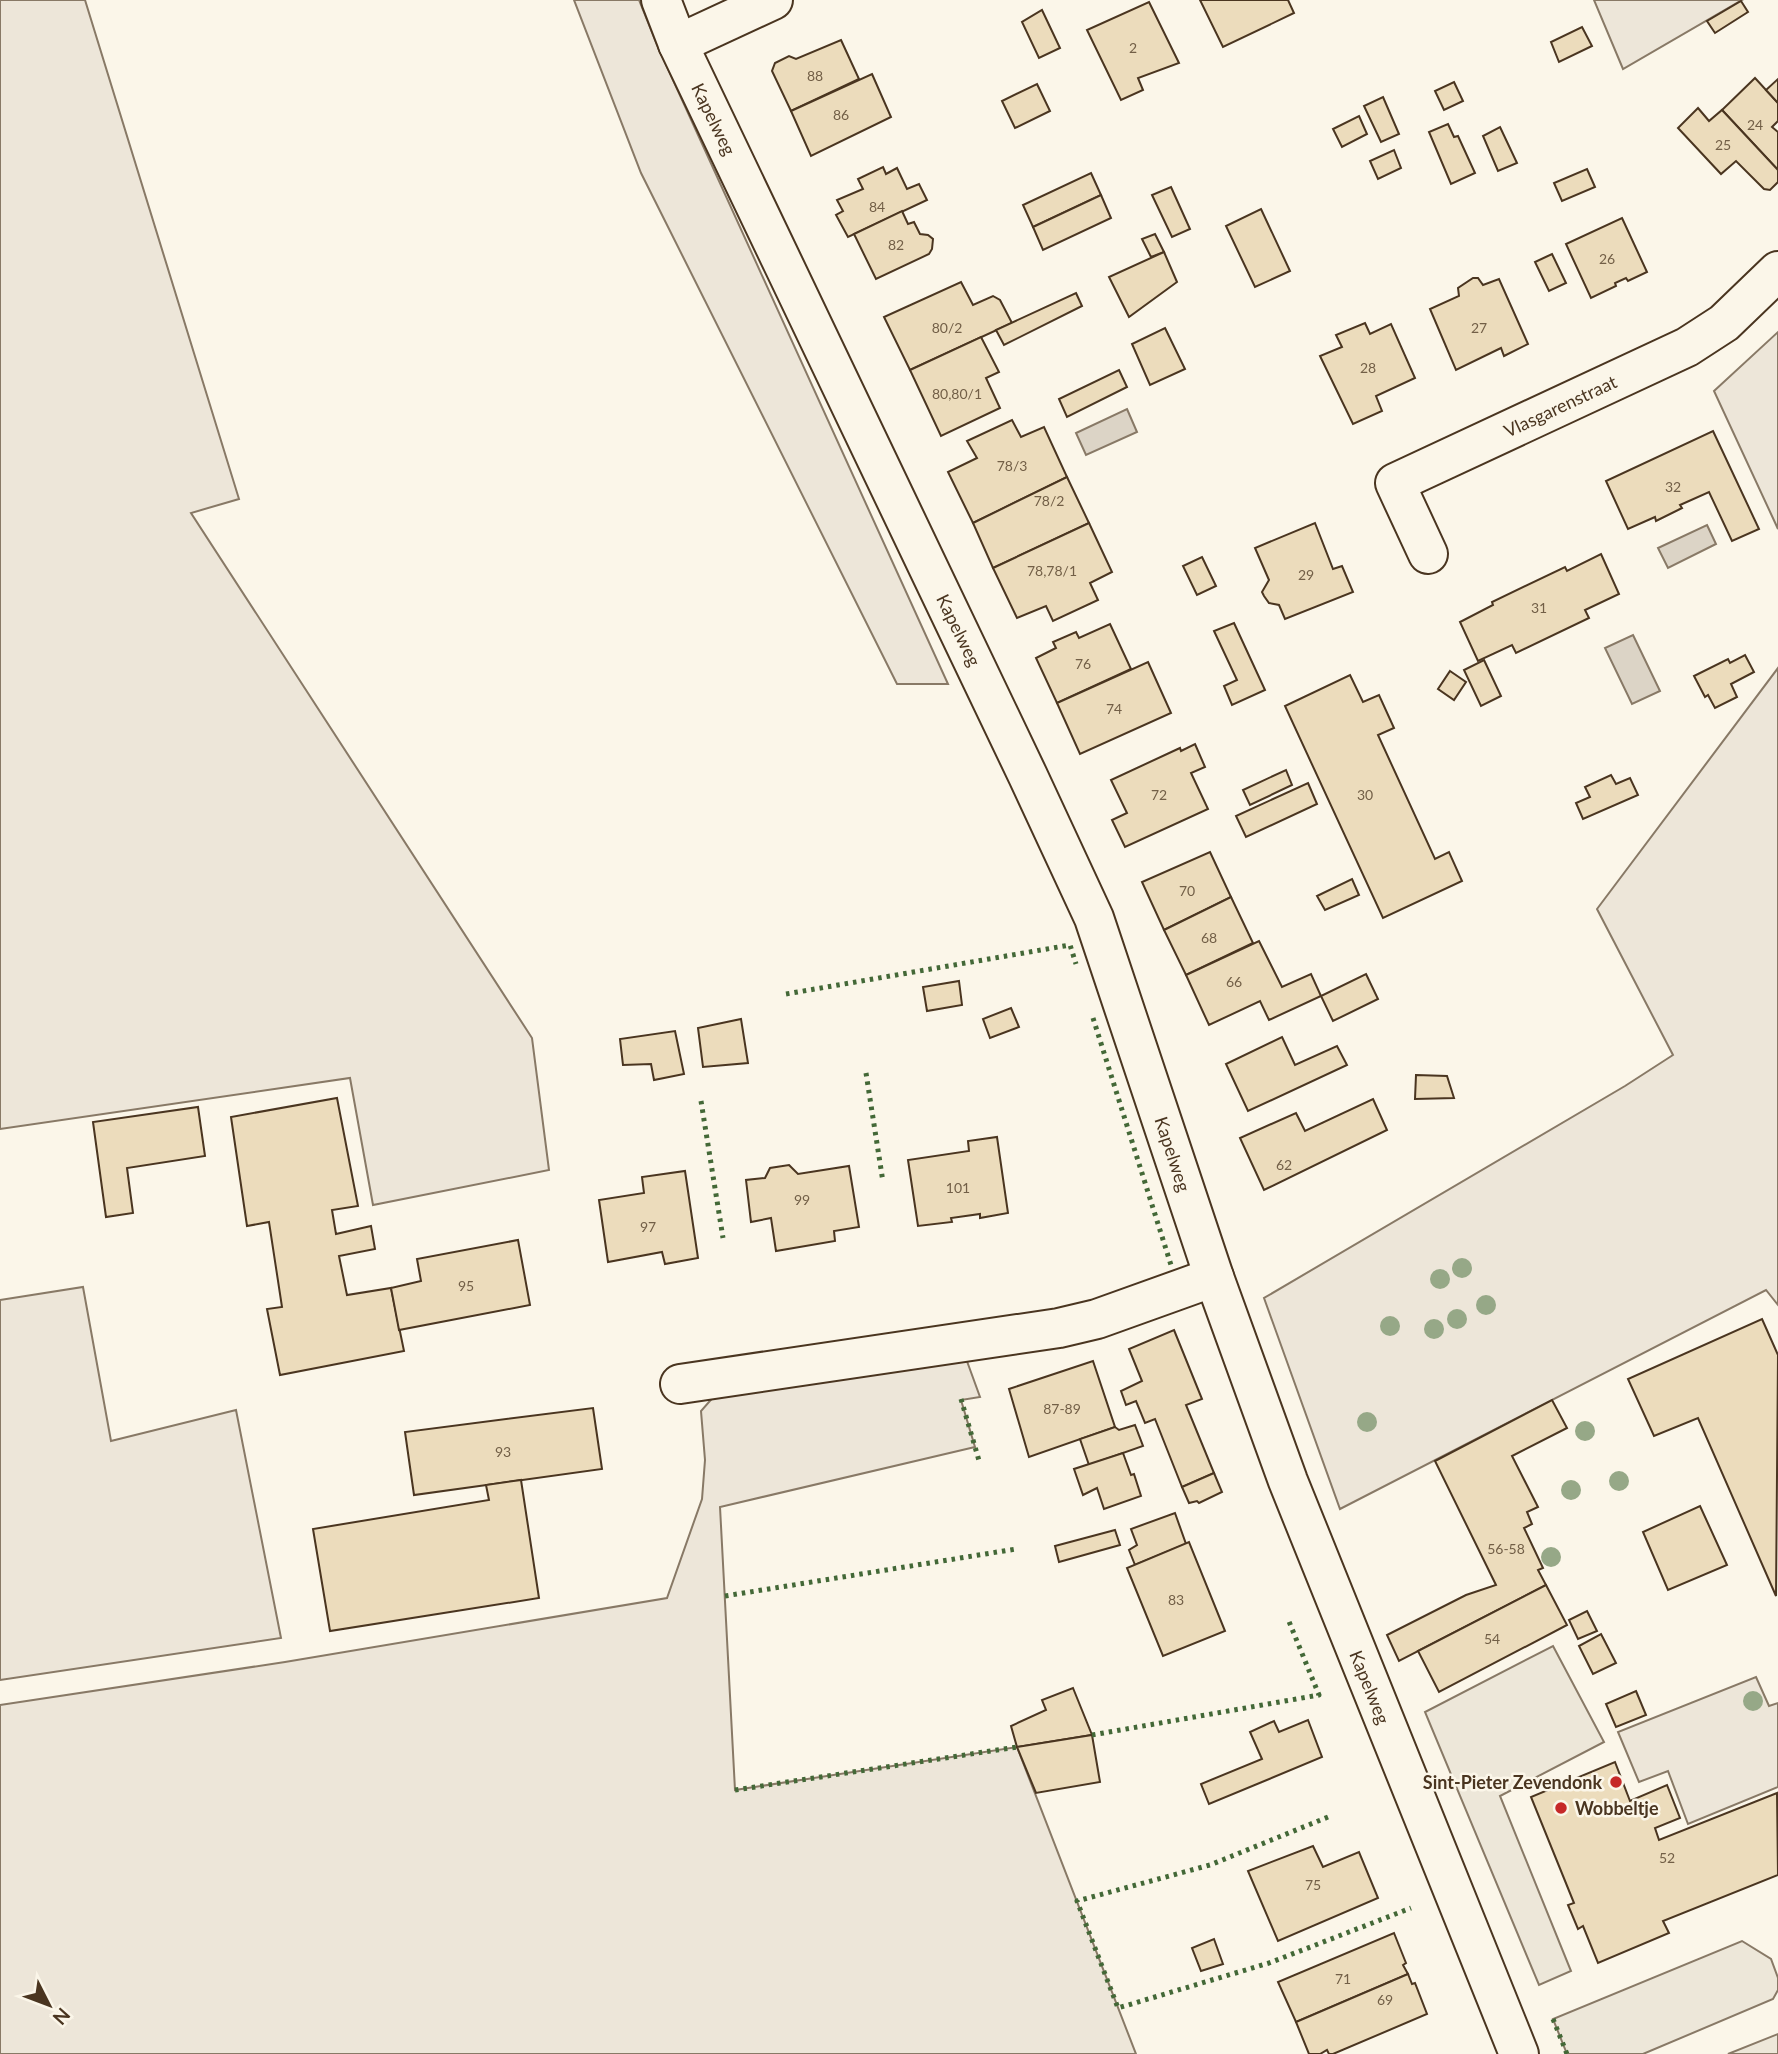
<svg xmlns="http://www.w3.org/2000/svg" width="1778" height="2054" font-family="Lato,sans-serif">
<rect width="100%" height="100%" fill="#fbf6e9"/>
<g fill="#ede6d9" stroke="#887966" stroke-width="2">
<path d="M0,0H85L239,499L191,513L532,1038L549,1170L373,1205L350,1078L0,1129Z"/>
<path d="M574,0H639L658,47L948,684H897L641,173Z"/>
<path d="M1594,0H1742L1623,69Z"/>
<path d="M1778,332V529L1714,391Z"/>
<path d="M1778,668V1305L1766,1290L1340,1509L1264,1298L1625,1086L1673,1055L1597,909Z"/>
<path d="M83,1287L111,1441L236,1410L281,1638L0,1680V1300Z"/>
<path d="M964,1353L980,1397L961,1400L975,1447L720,1507L735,1790L1017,1747L1136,2054H0V1705L285,1662L667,1598L702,1499L705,1460L701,1411L716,1394Z"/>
<path d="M1756,1677L1769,1706L1778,1703V1787L1688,1824L1668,1771L1639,1782L1618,1732Z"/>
</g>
<g fill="#ede7d9" stroke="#887966" stroke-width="2">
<path d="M1553,1646L1604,1742L1500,1796L1571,1971L1539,1985L1425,1712Z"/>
<path d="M1742,1941L1771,1959L1778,1978V1990L1773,1999L1643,2054H1567L1553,2019Z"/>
<path d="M1778,2034V2054H1728Z"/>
</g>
<g fill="#dcd4c6" stroke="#887966" stroke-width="2">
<path d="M1127,409L1137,432L1086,455L1076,433Z"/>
<path d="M1707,525L1716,544L1668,568L1658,548Z"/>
<path d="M1633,635L1660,691L1632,704L1605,648Z"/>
</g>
<g fill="#ecdcbc" stroke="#4a3520" stroke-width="2">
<path d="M1200,0H1288L1294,13L1223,47Z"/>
<path d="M1741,1L1748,12L1715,33L1707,21Z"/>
<path d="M1149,2L1179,63L1138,78L1143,90L1121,100L1087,30Z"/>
<path d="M1042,10L1060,48L1039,58L1022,22Z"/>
<path d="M1582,27L1592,46L1559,62L1551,42Z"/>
<path d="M841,40L859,79L791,111L772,71L775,63L789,56L796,59Z"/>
<path d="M872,74L891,117L811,156L791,111Z"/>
<path d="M1755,78L1778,103V121L1772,127L1778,132V170L1722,110Z"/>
<path d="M1778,79V103L1766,90Z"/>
<path d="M1454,82L1463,101L1444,110L1435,91Z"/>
<path d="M1037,84L1050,111L1015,128L1002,101Z"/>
<path d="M1383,97L1399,134L1381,142L1364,106Z"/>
<path d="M1698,108L1709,121L1722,110L1778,170V182L1770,190L1764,189L1736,161L1721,174L1678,128Z"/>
<path d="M1359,116L1367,134L1342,147L1333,129Z"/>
<path d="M1448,124L1454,137L1458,136L1475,173L1451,184L1429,132Z"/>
<path d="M1500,127L1517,163L1498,171L1483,136Z"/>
<path d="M1394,150L1401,168L1378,179L1370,161Z"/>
<path d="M883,167L886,174L897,168L907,189L919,184L927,200L848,237L836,215L843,211L837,200L863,189L858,179Z"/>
<path d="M1587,169L1595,187L1562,201L1554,183Z"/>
<path d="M1091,173L1101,195L1033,227L1023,205Z"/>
<path d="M1171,187L1190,229L1172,237L1152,195Z"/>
<path d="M1101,195L1111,218L1043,250L1033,227Z"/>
<path d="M1261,209L1290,271L1255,287L1226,226Z"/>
<path d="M902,211L908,224L914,222L920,234L928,235L933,239L932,249L929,254L876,279L854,234Z"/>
<path d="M1622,218L1647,272L1628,281L1626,278L1615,283L1616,286L1591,298L1566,244Z"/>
<path d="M1155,234L1164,252L1151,257L1142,239Z"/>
<path d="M1164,252L1177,282L1129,317L1109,277Z"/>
<path d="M1552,254L1566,283L1549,291L1535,262Z"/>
<path d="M1473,278H1478L1483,285L1499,279L1528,344L1504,356L1501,348L1456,370L1430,309L1459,296L1458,288Z"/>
<path d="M961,282L973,305L993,296L1000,300L1012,323L910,370L884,317Z"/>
<path d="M1076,293L1082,306L1004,345L996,330Z"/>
<path d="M1365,323L1370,334L1391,324L1415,378L1376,396L1382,411L1353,424L1320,356L1342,347L1336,335Z"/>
<path d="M1165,328L1185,369L1150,385L1132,344Z"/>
<path d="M981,337L999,372L986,378L1000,408L941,436L910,370Z"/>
<path d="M1119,370L1127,387L1067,417L1059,399Z"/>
<path d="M1012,420L1021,437L1044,427L1067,477L973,523L948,472L977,458L967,441Z"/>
<path d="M1713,431L1759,529L1732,541L1709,492L1680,505L1682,508L1656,521L1655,517L1628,529L1606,481Z"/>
<path d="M1067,477L1089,523L993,568L973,523Z"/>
<path d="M1089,523L1112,572L1090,583L1098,600L1053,621L1046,606L1017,618L993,568Z"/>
<path d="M1315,523L1333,569L1342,566L1353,592L1285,619L1279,605L1269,603L1264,596L1262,592L1269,580L1255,548Z"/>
<path d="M1601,554L1619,594L1585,610L1589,618L1516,653L1512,645L1478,661L1460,622L1493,605L1492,602L1565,567L1567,571Z"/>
<path d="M1202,557L1216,586L1197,595L1183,566Z"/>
<path d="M1234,623L1265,690L1232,705L1224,686L1237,680L1214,631Z"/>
<path d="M1110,624L1131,669L1057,703L1036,658L1056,648L1053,642L1076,632L1079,638Z"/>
<path d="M1745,655L1754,672L1731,684L1737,697L1715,708L1708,695L1705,697L1694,676L1728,659L1730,663Z"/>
<path d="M1484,660L1501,696L1481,706L1464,670Z"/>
<path d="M1148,662L1171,713L1080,754L1057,703Z"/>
<path d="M1450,671L1466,682L1454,700L1438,689Z"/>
<path d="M1350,675L1363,702L1379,695L1394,728L1378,735L1435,859L1449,852L1462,881L1383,918L1285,706Z"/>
<path d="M1195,744L1205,767L1191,773L1208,809L1125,847L1112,820L1127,813L1111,780L1180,748L1181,751Z"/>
<path d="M1286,770L1292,785L1250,805L1243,790Z"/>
<path d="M1611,775L1616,784L1630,778L1638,795L1583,819L1576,803L1590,797L1585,787Z"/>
<path d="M1308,783L1317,804L1246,837L1236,816Z"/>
<path d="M1210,852L1231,897L1164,930L1142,882Z"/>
<path d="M1352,879L1359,895L1325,910L1317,896Z"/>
<path d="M1231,897L1253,943L1186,975L1164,930Z"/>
<path d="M1259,941L1282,987L1311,974L1321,996L1269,1020L1260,1001L1209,1025L1186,975Z"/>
<path d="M1366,974L1378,999L1333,1021L1321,996Z"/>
<path d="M959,981L962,1005L927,1011L923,987Z"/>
<path d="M1011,1008L1019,1027L990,1038L983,1019Z"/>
<path d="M741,1019L748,1063L703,1067L698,1028Z"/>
<path d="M675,1031L684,1074L654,1080L651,1064L623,1065L620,1039Z"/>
<path d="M1282,1037L1295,1065L1337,1046L1347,1065L1248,1111L1226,1064Z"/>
<path d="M1416,1075L1447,1076L1454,1098L1415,1099Z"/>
<path d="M337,1098L358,1206L332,1210L336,1234L371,1226L375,1249L339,1256L347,1295L391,1288L404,1351L280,1375L267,1309L282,1307L269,1222L247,1226L231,1117Z"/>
<path d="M1373,1099L1387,1130L1264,1190L1240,1138L1296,1113L1305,1131Z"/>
<path d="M198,1107L205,1156L127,1168L133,1213L106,1217L93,1122Z"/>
<path d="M997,1137L1008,1213L980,1218V1214L951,1218L952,1222L918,1226L908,1160L969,1151L968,1141Z"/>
<path d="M789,1165L798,1174L849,1166L859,1227L834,1231L835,1241L776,1251L771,1218L751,1222L746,1180L765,1178L770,1168Z"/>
<path d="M685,1171L698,1258L665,1264L662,1252L608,1262L599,1200L644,1193L642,1177Z"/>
<path d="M518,1240L530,1305L399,1330L391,1288L421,1281L417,1259Z"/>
<path d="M1762,1319L1778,1355L1776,1596L1698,1418L1654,1436L1628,1379Z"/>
<path d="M1174,1330L1202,1399L1186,1405L1214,1473L1182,1487L1155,1419L1145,1423L1136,1401L1126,1405L1121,1391L1142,1381L1129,1349Z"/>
<path d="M1093,1361L1115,1427L1029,1457L1009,1389Z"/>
<path d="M1552,1400L1567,1428L1512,1456L1538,1507L1527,1512L1532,1524L1524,1528L1543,1568L1538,1570L1546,1585L1399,1661L1387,1635L1466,1595L1496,1585L1435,1461Z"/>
<path d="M593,1408L602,1469L414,1495L405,1432Z"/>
<path d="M1135,1425L1143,1446L1089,1465L1080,1439L1115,1427L1119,1430Z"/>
<path d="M1123,1453L1131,1475L1134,1474L1141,1496L1104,1509L1097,1488L1083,1495L1074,1469Z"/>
<path d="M1214,1473L1222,1492L1199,1503L1197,1501L1189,1503L1182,1487Z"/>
<path d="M521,1480L539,1598L330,1631L313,1529L489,1500L486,1485Z"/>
<path d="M1700,1506L1727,1565L1668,1590L1643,1532Z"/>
<path d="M1175,1513L1186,1544L1135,1565L1129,1550L1137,1545L1131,1529Z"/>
<path d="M1115,1530L1120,1545L1059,1562L1055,1546Z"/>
<path d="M1189,1542L1225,1631L1163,1656L1127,1568Z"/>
<path d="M1546,1585L1567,1625L1439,1692L1418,1651Z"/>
<path d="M1587,1611L1597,1631L1578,1639L1569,1620Z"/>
<path d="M1601,1634L1616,1663L1593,1674L1579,1646Z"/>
<path d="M1073,1688L1092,1735L1017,1747L1011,1726L1046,1710L1042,1700Z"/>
<path d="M1636,1691L1646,1715L1616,1727L1606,1704Z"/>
<path d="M1308,1720L1322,1757L1209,1804L1201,1784L1262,1759L1250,1732L1274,1721L1279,1732Z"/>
<path d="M1092,1735L1100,1782L1036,1793L1017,1747Z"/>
<path d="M1615,1762L1630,1801L1667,1785L1680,1818L1655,1828L1659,1840L1777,1793L1778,1875L1663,1921L1669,1933L1598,1963L1583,1926L1578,1929L1568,1905L1574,1903L1531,1797Z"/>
<path d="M1313,1846L1323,1867L1359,1852L1378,1898L1278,1941L1248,1871Z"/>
<path d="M1394,1933L1406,1963L1403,1965L1408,1974L1296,2022L1278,1982Z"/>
<path d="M1214,1939L1223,1964L1201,1971L1192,1948Z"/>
<path d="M1408,1974L1412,1984L1415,1983L1427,2014L1333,2054H1329L1327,2050L1320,2054H1309L1296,2022Z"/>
</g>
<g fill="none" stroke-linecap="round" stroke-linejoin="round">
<defs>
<g id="minor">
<path d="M661,0L678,44L1028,776L1094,918L1214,1277L1288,1481L1519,2054"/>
<path d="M678,44L773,0"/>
<path d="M1428,554L1395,483L1687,347L1724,323L1778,271"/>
<path d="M680,1384L1059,1328L1097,1319L1214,1277"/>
</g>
</defs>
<use href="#minor" stroke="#4a3520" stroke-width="42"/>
<use href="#minor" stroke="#fbf6e9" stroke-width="38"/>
<g stroke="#436837" stroke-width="5" stroke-dasharray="3.5 5" stroke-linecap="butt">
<path d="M786,994L1070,945L1076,964"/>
<path d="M1093,1018L1171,1265"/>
<path d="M866,1073L883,1182"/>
<path d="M701,1101L723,1238"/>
<path d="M961,1399L980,1464"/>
<path d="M725,1596L1016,1549"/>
<path d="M1092,1735L1319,1695L1288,1619"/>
<path d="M735,1790L1017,1747"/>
<path d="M1328,1817L1210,1865L1077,1901L1118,2008L1269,1963L1411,1908"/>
<path d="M1553,2019L1567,2054"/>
</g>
</g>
<g fill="#96a887">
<circle cx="1462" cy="1268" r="10"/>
<circle cx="1440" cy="1279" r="10"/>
<circle cx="1486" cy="1305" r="10"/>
<circle cx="1457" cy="1319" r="10"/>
<circle cx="1390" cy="1326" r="10"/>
<circle cx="1434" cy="1329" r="10"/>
<circle cx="1367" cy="1422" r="10"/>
<circle cx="1585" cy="1431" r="10"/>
<circle cx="1619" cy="1481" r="10"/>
<circle cx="1571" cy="1490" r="10"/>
<circle cx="1551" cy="1557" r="10"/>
<circle cx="1753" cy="1701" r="10"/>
</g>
<g fill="#c62828" stroke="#fbf6e9" stroke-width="2.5">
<circle cx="1616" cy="1782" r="7"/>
<circle cx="1561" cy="1808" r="7"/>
</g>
<g text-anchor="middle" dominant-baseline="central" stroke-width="5" stroke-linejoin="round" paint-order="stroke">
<g font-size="14" fill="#725f47">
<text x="1133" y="47">2</text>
<text x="815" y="75">88</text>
<text x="841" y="114">86</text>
<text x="1755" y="124">24</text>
<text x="1723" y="144">25</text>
<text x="877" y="206">84</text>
<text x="896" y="244">82</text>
<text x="1607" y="258">26</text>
<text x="947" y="327">80/2</text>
<text x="1479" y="327">27</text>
<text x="1368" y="367">28</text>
<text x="957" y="393">80,80/1</text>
<text x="1012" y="465">78/3</text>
<text x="1673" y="486">32</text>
<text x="1049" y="500">78/2</text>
<text x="1052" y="570">78,78/1</text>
<text x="1306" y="574">29</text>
<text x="1539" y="607">31</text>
<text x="1083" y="663">76</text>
<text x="1114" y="708">74</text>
<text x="1159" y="794">72</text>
<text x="1365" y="794">30</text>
<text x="1187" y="890">70</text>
<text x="1209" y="937">68</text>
<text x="1234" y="981">66</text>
<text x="1284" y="1164">62</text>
<text x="958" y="1187">101</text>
<text x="802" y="1199">99</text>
<text x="648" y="1226">97</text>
<text x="466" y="1285">95</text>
<text x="1062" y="1408">87-89</text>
<text x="503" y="1451">93</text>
<text x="1506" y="1548">56-58</text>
<text x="1176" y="1599">83</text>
<text x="1492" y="1638">54</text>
<text x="1667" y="1857">52</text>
<text x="1313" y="1884">75</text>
<text x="1343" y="1978">71</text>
<text x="1385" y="1999">69</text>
</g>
<g font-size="18" fill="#4a3520" stroke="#fbf6e9">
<text transform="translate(714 119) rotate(64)">Kapelweg</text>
<text transform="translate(1560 406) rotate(-25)">Vlasgarenstraat</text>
<text transform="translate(959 630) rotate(64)">Kapelweg</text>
<text transform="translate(1173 1154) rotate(72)">Kapelweg</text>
<text transform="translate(1370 1687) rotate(68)">Kapelweg</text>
</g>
<g font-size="18" font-weight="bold" fill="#4a3520" stroke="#fbf6e9" text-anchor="end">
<text x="1602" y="1782">Sint-Pieter Zevendonk</text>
<text x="1575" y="1808" text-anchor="start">Wobbeltje</text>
</g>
</g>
<g transform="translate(49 2005) rotate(132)" stroke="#fbf6e9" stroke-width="5" paint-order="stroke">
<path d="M0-5L12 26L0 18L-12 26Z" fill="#4a3520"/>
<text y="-10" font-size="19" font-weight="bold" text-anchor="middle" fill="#4a3520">N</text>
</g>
</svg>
